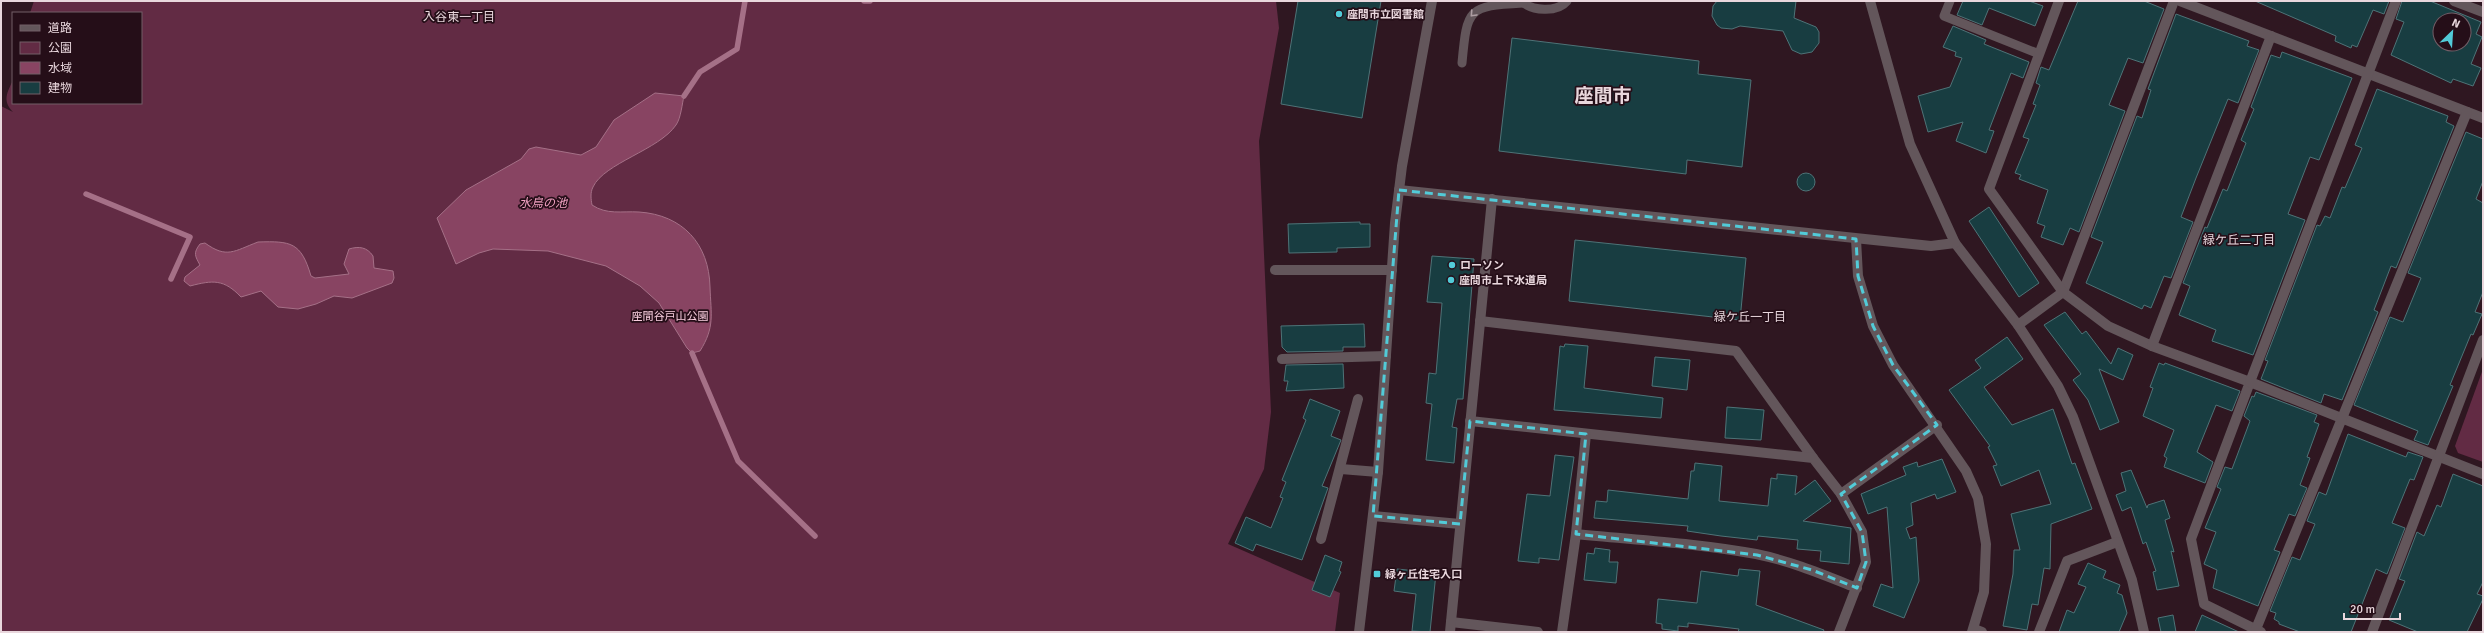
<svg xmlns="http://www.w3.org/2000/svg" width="2484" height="633" font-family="Signika,'Noto Sans JP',sans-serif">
<rect width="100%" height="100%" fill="#2f1721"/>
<g fill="#622b44">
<path d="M34,1H1276L1279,28L1259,141L1271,412L1264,469L1228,544L1340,593L1335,632H1V106L13,112C2,101 7,93 13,80V103H141V13H30Z"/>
<path d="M2483,369V462L2458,453L2455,446Z"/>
</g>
<g fill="#884462" stroke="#a57087">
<path d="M655,93L684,96C682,104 681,118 676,125C659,150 604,163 593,187C590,193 591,199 592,205C607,215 621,211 639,212C683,215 709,244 710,287C711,315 715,327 700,351L692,353L687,348L659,303L640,286L606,266L548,251L493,249L479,253L456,264L437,218L466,190L521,159L529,149L536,147L581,155L596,147L614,120Z"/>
<path d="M258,242C291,241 301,242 311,276L315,278L349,274L344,264L349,249C359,246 367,247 373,256L374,268L393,271L394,278L392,283L352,298L334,296L316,304L298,309L278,307L261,291L241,297C224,279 213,280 190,286L184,281L185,277L200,265C195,256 193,253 200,244L205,243C227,259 234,251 258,242Z"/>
</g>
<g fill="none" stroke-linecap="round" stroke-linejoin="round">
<g stroke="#a57087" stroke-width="5.5">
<path d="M864,1H870"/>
<path d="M684,96L700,72L737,49L745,1"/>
<path d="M86,194L190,237L171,279"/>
<path d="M692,353L738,461L815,536"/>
</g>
</g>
<g fill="#183d41" stroke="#4e7377" fill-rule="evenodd">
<path d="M1298,1H1381L1362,118L1281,104Z"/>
<path d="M1717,1H1796L1794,18L1816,27L1819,32V43L1812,52L1801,54L1792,50L1783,31L1740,26L1732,29L1721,28L1717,25L1712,16L1713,6Z"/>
<path d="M1963,1H2029L2043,6L2035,26L1989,8L1982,25L1957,15Z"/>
<path d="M2078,1H2144L2164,9L2143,63L2128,58L2109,105L2125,111L2079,232L2070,228L2063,245L2041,237L2045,226L2037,223L2048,190L2019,179L2021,175L2015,173L2029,139L2023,137L2036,105L2033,104L2040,85L2036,83L2041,67L2049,70Z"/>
<path d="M2255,1H2389L2384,14L2373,10L2357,47L2352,45L2351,48L2335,41L2336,36Z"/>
<path d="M2402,1H2430L2481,22L2476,34L2482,37L2471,64L2481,68L2473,86L2453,79L2451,83L2391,55L2404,22L2396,19ZM2440,20H2464V44H2440Z"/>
<path d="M2176,14L2249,41L2247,46L2259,50L2238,103L2228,99L2196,178L2181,217L2193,222L2171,278L2164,276L2151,308L2144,305L2142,309L2086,283L2103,242L2091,237L2137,116L2142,118L2151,90L2148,89Z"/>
<path d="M1953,26L1986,40L1984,44L2029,62L2023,78L2011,73L1989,130L1994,131L1986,153L1956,141L1963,122L1928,132L1918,96L1950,87L1962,58L1955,56L1956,52L1943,47Z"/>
<path d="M1512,38L1699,61L1698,74L1751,80L1742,167L1687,160L1686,174L1499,151Z"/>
<path d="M2282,52L2352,78L2319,160L2310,157L2288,214L2305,220L2253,355L2212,341L2216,330L2179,315L2190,286L2183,283L2205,227L2207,228L2223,189L2227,191L2246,143L2241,140L2254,109L2251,107L2271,55L2280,58Z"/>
<path d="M2377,89L2448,116L2446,122L2454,126L2396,268L2391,266L2374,310L2378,312L2342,400L2324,394L2321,403L2261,379L2268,361L2265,360L2317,225L2320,226L2325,216L2330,218L2342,187L2345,188L2362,148L2355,145Z"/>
<path d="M2466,132L2483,139V181L2476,199L2483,203V292L2475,312L2482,314L2473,335L2471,334L2450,385L2453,386L2428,445L2414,440L2418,431L2354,405L2390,317L2403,322L2421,278L2408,273Z"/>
<circle cx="1806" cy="182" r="9"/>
<path d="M1989,207L2039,283L2019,297L1969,221Z"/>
<path d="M1360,222V224H1370V247L1337,248V252L1289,253L1288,224Z"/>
<path d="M1575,240L1746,258L1740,320L1569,301Z"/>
<path d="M1432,256L1474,259L1463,399H1457L1452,427L1457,428L1454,463L1426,460L1432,404L1426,403L1429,373L1436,374L1442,303L1427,302Z"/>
<path d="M2065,312L2082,334L2086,331L2111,364L2118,348L2133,355L2123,380L2099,369L2119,422L2100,430L2088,400L2073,380L2081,374L2044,325Z"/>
<path d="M1364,324L1365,347H1343V351L1287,352L1282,347L1281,326Z"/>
<path d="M2007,337L2023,359L1984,387L2012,425L2053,409L2072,464L2075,463L2092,509L2051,524L2050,569L2044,568L2038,605L2032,604L2027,630L2003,626L2013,574L2014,550H2020L2011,514L2051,504L2039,470L2001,486L1993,466L1997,465L1988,447L1990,446L1949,390L1981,368L1975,360Z"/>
<path d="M1565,344L1588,346L1584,388L1663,398L1661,418L1554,410L1560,346L1564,347Z"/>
<path d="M1655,357L1690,360L1687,390L1652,386Z"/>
<path d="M2159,363L2164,365L2165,363L2240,391L2232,411L2216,405L2197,452L2213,462L2205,483L2164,467L2167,458L2164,456L2174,430L2143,416L2153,388L2150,387Z"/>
<path d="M1343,364L1344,388L1286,391L1288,381H1284L1286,365Z"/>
<path d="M2256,392L2317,415L2314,422L2319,424L2307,457L2310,458L2300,485L2307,488L2295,516L2289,514L2274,550L2280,552L2258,606L2213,588L2217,570L2204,564L2216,532L2205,528L2221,489L2217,487L2225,467L2232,469L2250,421L2244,416L2252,396L2254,397Z"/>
<path d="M1310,399L1340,411L1331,436L1341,440L1322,486L1328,488L1302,560L1256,544L1253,551L1235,543L1246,517L1271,528L1283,498L1280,497L1286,482L1282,480L1306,420L1303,418Z"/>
<path d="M1727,407L1764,410L1761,440L1725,438Z"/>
<path d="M2348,434L2406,457L2408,452L2423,457L2414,480L2410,479L2392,523L2405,528L2387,574L2376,569L2351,632H2300L2279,624V622L2274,619L2276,613L2270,611L2292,557L2300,560L2315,524L2307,521L2319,492L2326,495Z"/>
<path d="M1555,455L1574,457L1559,560L1539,558V563L1518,561L1527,494L1550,496Z"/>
<path d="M1942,459L1956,492L1937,499L1935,494L1911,503L1913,525L1906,528L1910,539L1916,537L1919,581L1904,618L1873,606L1881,584L1893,588L1887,507L1868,514L1861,494L1906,475L1903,467L1917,462L1918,467Z"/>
<path d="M1695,463L1722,466L1719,501L1768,506L1771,478L1777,479V474L1797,476L1795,495L1815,480L1831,501L1803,521L1851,528L1849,564L1820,561L1821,551L1797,549L1798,540L1758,536L1757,540L1721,536L1687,531L1688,526L1594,518L1596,501L1607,502L1608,490L1688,499L1691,471H1694Z"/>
<path d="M2131,470L2147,508L2148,505L2164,500L2170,518L2165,520L2174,552L2171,551L2179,586L2157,590L2153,572L2156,571L2146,542L2143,544L2131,507L2122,511L2116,495L2126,491L2121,473Z"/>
<path d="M2453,474L2483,486V582L2477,594L2483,596V599L2467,632H2418L2389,620L2405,581L2399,579L2417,532L2424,536L2437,505L2441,507Z"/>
<path d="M1595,548L1610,550L1609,562H1618L1616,583L1584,580L1587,553L1594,554Z"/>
<path d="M1325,555L1342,562L1339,571L1341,572L1330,597L1312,590Z"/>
<path d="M2088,563L2106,571L2103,578L2120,585L2117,593L2122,595L2127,613L2119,632H2059L2067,610L2074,613L2086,587L2078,584Z"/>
<path d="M1397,569L1436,573L1430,632L1412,631L1416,594L1394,591Z"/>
<path d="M1739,569L1760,571L1756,605L1824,630L1823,632H1738L1739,629L1688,623V627L1678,626V631L1662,629V624L1656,623L1658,599L1697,603L1701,571L1738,576Z"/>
<path d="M2173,615L2176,632H2161L2158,618Z"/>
<path d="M2202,615L2239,632H2195Z"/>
</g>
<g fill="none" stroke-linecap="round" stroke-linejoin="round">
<g stroke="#63565b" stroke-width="9">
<path d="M1521,1C1532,11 1557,13 1567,1"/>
<path d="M1950,1L1944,16L2039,54"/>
<path d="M1462,63C1467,8 1468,6 1523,3"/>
</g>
<g stroke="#63565b" stroke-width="10">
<path d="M2174,1L2063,292L2108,326L2152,346L2250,382L2191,539L2204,604L2261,632"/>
<path d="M2180,1L2483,118"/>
<path d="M2396,1L2250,382L2483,474"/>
<path d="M2454,1L2483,12"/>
<path d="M1955,243L2018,325L2058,386L2073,417L2132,580L2144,632"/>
<path d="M1275,270H1392"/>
<path d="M1480,321L1736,351L1813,458"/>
<path d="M2018,325L2063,292L1989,189L2059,1"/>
<path d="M2152,346L2271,36"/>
<path d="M1282,359L1386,356"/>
<path d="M1470,421L1813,458L1841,494"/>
<path d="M1341,469L1378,472"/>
<path d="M1373,516L1460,524"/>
<path d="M1576,534C1636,540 1697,543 1756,554C1791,561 1824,575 1857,588"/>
<path d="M1321,539L1358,399"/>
<path d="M1451,622L1538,632"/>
<path d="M1974,629L1982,632"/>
<path d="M2256,629L2467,112"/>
<path d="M1450,632L1492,199"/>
<path d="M1562,632L1576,534L1586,434"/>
<path d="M1839,632L1866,562L1862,532L1841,494L1937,425"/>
<path d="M2039,632L2067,561L2117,542"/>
<path d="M2372,632L2483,340"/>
</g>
<g stroke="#63565b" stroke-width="10">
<path d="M1399,190L1931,246L1955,243L1910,144L1870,1"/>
<path d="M1856,239L1858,276L1873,326L1893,365L1966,471L1978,498L1986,544L1984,592L1972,632"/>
<path d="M1359,632L1378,472L1395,223L1402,166L1432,1"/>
</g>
</g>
<defs><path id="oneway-chevron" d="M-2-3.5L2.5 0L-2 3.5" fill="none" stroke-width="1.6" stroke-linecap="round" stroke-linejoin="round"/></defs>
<use stroke="#ad9da2" href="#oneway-chevron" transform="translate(1473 14) rotate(133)"/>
<path fill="none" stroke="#52cbd8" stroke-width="3" stroke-dasharray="8 5" stroke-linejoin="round" d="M1399,190L1856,239L1858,276L1873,326L1893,365L1937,425L1841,494L1862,532L1866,562L1857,588L1812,570L1757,555L1576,534L1586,434L1470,421L1460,524L1373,516Z"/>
<g fill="#52cbd8" stroke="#250e18" stroke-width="1.5">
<circle cx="1339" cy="14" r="4"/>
<circle cx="1452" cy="265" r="4"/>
<circle cx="1451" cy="280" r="4"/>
<rect x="1373" y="570" width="8" height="8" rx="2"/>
</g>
<g text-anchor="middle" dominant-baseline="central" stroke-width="3.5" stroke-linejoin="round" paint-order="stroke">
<g font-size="11" font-weight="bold" fill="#e9d7dd" stroke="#250e18" text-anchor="start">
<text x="1347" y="14">座間市立図書館</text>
<text x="1460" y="265">ローソン</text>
<text x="1459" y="280">座間市上下水道局</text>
<text x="1385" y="574">緑ヶ丘住宅入口</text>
</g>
<g font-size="11" fill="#facfe0" stroke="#250e18">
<text x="670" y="316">座間谷戸山公園</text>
</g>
<g font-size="12" fill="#e9d7dd" stroke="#250e18">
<text x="459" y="17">入谷東一丁目</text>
<text x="2239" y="240">緑ケ丘二丁目</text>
<text x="1750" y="317">緑ケ丘一丁目</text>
</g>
<g font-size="12" font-style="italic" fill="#f4a3c4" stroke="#250e18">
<text x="543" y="203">水鳥の池</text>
</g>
<g font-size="19" font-weight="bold" fill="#e9d7dd" stroke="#250e18">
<text x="1603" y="96">座間市</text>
</g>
</g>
<rect width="2484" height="633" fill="none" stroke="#e9d7dd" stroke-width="4"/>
<rect x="12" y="12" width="130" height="92" fill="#250e18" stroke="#735e67"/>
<rect x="20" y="25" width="20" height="6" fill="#63565b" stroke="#735e67"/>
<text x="48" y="32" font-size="12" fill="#e9d7dd">道路</text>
<rect x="20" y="42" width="20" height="12" fill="#622b44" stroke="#735e67"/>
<text x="48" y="52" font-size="12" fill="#e9d7dd">公園</text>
<rect x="20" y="62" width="20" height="12" fill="#884462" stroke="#735e67"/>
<text x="48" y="72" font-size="12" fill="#e9d7dd">水域</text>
<rect x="20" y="82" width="20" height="12" fill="#183d41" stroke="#735e67"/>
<text x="48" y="92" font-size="12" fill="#e9d7dd">建物</text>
<g transform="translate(2452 32) rotate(25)"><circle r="19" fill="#250e18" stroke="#735e67"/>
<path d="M0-3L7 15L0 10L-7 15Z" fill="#52cbd8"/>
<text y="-6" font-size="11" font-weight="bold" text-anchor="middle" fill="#e9d7dd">N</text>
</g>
<path d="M2344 613v6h56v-6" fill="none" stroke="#e9d7dd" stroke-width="2"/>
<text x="2350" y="613" font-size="12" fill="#e9d7dd" stroke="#250e18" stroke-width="3" paint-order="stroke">20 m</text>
</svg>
